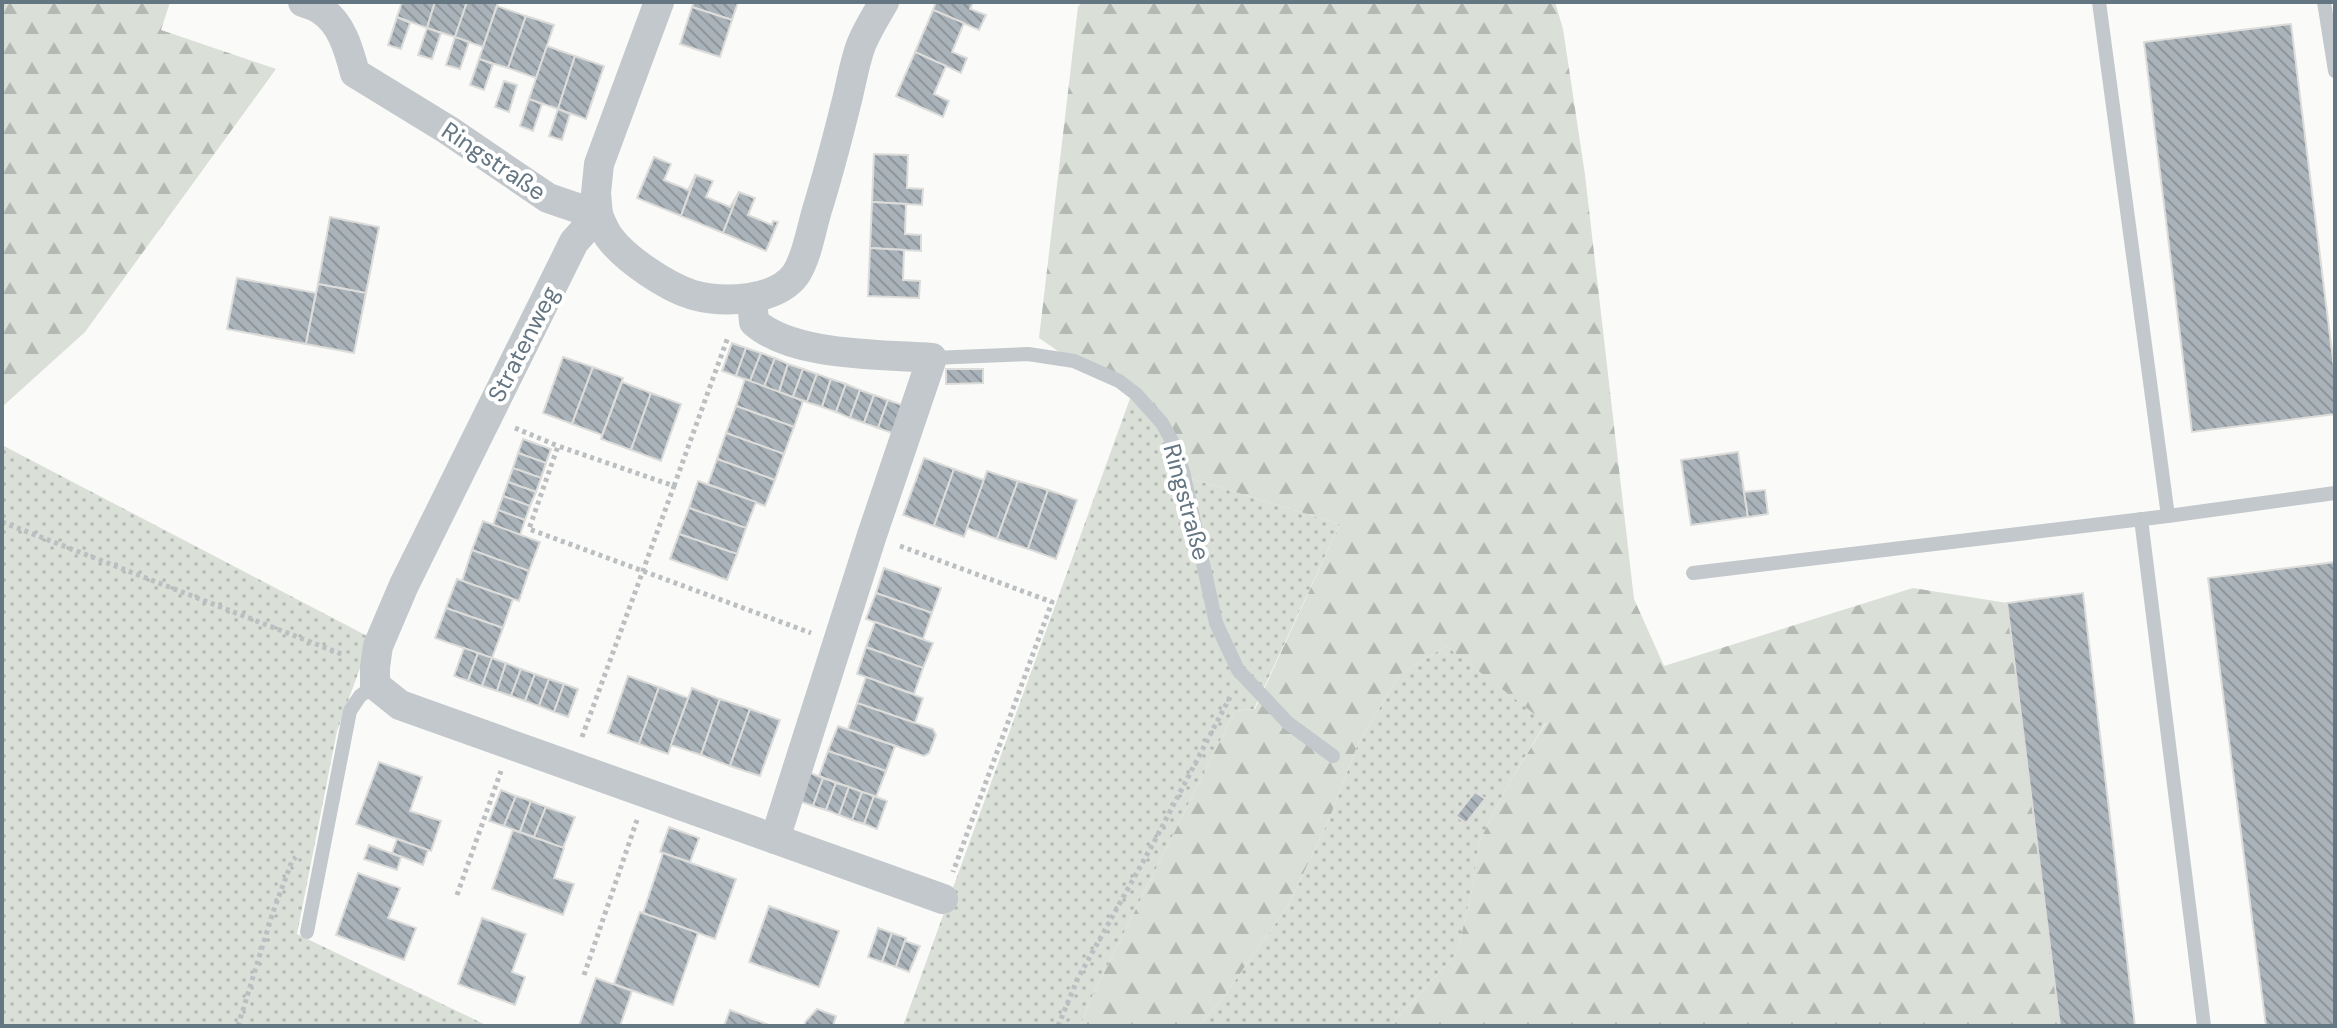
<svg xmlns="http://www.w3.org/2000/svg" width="2337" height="1028" font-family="'DM Sans',sans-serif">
<defs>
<pattern id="grass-dots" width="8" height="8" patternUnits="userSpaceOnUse" patternTransform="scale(2)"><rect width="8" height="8" fill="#dadfd7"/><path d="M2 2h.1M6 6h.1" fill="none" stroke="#b4b9b4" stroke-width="1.8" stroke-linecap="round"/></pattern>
<pattern id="forest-firs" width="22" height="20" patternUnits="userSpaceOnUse" patternTransform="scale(2)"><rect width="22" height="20" fill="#dadfd7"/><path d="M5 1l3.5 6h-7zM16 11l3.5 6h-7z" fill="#b4b9b4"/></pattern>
<pattern id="building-back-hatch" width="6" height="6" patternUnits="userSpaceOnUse" patternTransform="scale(2)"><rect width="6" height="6" fill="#aab3b9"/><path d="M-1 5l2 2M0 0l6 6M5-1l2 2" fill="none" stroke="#8e969c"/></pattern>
</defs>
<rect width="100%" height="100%" fill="#fafaf8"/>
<g fill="url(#grass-dots)">
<path d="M1132,393L1169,444L1196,542L1192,479L1340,524L1254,709L1235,711L1088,1005L1081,1026H903Z"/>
<path d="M2,445L371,638L337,731L297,934L488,1026H2Z"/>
<path d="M1446,646L1546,722L1509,783L1479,842L1473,886L1457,953L1390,1026H1199L1224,996L1288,906L1330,817L1357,746L1399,675Z"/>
</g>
<g fill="url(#forest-firs)">
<path d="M2,2H170L161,30L276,69L85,332L2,407Z"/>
<path d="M1082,2H1555L1563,29L1585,175L1634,599L1664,666L1913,588L2007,603L2060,1026H1390L1457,953L1473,886L1479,842L1509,783L1546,723L1446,646L1399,675L1357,746L1330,817L1288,906L1224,996L1199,1026H1081L1088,1005L1235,711L1255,709L1340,524L1192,479L1165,421L1120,377L1065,356L1039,338L1078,7Z"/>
</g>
<g fill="url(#building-back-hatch)" stroke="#dcdcda" stroke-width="2">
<path d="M402,2H435L427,28L397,17Z"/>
<path d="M435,2H467L455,37L427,28Z"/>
<path d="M467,2H498L483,47L455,37Z"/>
<path d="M694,2H738L732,20L692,7Z"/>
<path d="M936,2H973L970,9L986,15L979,30L933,10Z"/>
<path d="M497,6L526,16L508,68L479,59Z"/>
<path d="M692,7L732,20L720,57L680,44Z"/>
<path d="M933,10L964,23L952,52L967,58L961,73L915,52Z"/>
<path d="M526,16L554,25L536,78L508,68Z"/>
<path d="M397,17L410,23L401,49L388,45Z"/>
<path d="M2291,24L2335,376V414L2192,432L2144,42Z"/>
<path d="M427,28L441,33L432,59L418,55Z"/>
<path d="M455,37L469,42L460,69L446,65Z"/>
<path d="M547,46L575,56L558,109L529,99Z"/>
<path d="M915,52L946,66L934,94L949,101L943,117L896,96Z"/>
<path d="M575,56L604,66L586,119L558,109Z"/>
<path d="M479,59L493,64L484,90L470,85Z"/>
<path d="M504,81L517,85L509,112L495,107Z"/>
<path d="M529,99L542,104L533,131L520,126Z"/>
<path d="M558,109L570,114L562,140L549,136Z"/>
<path d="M874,154L908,155L907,188L923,189L922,205L872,202Z"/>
<path d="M654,157L671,164L664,180L688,190L696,174L681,216L637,198Z"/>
<path d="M696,175L713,181L706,197L730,207L739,192L723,233L681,216Z"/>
<path d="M739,192L755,198L748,215L772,225L773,221L778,222L766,251L723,233Z"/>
<path d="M872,202L906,204L905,234L921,235V251L870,248Z"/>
<path d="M330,217L379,227L366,293L318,284Z"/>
<path d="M870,248L904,250L903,280L920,281L919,298L868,296Z"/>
<path d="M237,278L316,293L306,344L227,329Z"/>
<path d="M318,284L366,293L354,353L306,344Z"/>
<path d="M732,343L746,348L736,376L722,371Z"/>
<path d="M746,348L761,353L750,381L736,376Z"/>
<path d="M761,353L775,358L764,387L750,381Z"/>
<path d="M563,357L593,367L572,424L543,413Z"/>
<path d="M775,358L788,364L779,392L764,387Z"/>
<path d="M788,364L803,369L793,397L779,392Z"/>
<path d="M593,367L623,378L602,435L572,424Z"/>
<path d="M803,369L817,374L807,402L793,397Z"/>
<path d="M946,369H983V383L946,384Z"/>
<path d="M817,374L831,379L822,407L807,402Z"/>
<path d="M745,379L803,401L794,427L736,406Z"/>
<path d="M831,379L846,384L836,412L822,407Z"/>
<path d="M622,382L651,393L631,450L601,439Z"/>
<path d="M846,384L860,390L850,418L836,412Z"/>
<path d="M860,390L874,395L864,423L850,418Z"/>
<path d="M651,393L681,404L661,461L631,450Z"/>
<path d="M874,395L888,400L878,428L864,423Z"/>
<path d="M888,400L902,405L892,433L878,428Z"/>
<path d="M736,406L794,427L784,454L726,433Z"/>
<path d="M726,433L784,454L775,480L717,459Z"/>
<path d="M523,439L551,449L546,463L518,453Z"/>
<path d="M1738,452L1748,517L1691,525L1681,460Z"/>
<path d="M518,453L546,463L541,478L513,468Z"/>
<path d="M924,458L954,469L934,526L903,515Z"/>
<path d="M717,459L775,480L765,506L708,484Z"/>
<path d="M513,468L541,478L536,492L508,482Z"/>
<path d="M954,469L984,480L964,537L934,526Z"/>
<path d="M987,471L1018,481L997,539L967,528Z"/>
<path d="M698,481L756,502L746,528L689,508Z"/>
<path d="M1018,481L1048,490L1028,549L997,539Z"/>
<path d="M508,482L536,492L530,506L503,496Z"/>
<path d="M1048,490L1077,500L1056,559L1028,549Z"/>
<path d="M1765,490L1768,514L1748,517L1744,492Z"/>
<path d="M503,496L530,506L525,520L498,510Z"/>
<path d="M689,508L746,528L737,554L679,534Z"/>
<path d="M498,510L525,520L520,535L493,525Z"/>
<path d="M483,521L540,542L529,571L472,550Z"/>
<path d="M679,534L737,554L727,580L670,559Z"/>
<path d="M472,550L529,571L519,601L462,581Z"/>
<path d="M2335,562V1026H2266L2208,578Z"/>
<path d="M884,568L941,588L932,613L876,593Z"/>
<path d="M457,579L513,599L503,628L446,608Z"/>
<path d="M876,593L932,613L923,639L866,619Z"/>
<path d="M2083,593L2135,1026H2060L2007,603Z"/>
<path d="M446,608L503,628L492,658L435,638Z"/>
<path d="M875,622L933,643L923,668L866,647Z"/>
<path d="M866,647L923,668L914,694L857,674Z"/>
<path d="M464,648L478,653L468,681L454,676Z"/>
<path d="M478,653L492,658L482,686L468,681Z"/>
<path d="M492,658L506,663L497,691L482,686Z"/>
<path d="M506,663L521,669L511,696L497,691Z"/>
<path d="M521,669L535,674L525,701L511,696Z"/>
<path d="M535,674L549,679L539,706L525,701Z"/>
<path d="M628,676L659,687L639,744L608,733Z"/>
<path d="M866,677L923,698L915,723L857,703Z"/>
<path d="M549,679L564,684L554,712L539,706Z"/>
<path d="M564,684L578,689L568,717L554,712Z"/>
<path d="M659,687L688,698L668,754L639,744Z"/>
<path d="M692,688L720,699L701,755L671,745Z"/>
<path d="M720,699L750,709L730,766L701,755Z"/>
<path d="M857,703L933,729L936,735L929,753L924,756L848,729Z"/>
<path d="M750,709L780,720L760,776L730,766Z"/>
<path d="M838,726L895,746L886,771L828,751Z"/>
<path d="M828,751L886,771L876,797L819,776Z"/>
<path d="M379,762L422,777L410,811L441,821L431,851L356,824Z"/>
<path d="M808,772L823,778L813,806L799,801Z"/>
<path d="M823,778L836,783L826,810L813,806Z"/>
<path d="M836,783L849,787L839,815L826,810Z"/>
<path d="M849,787L862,792L852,820L839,815Z"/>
<path d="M501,790L516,796L504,826L489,821Z"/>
<path d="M862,792L874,796L864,824L852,820Z"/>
<path d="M1475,792L1485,799L1466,823L1456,816Z"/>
<path d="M516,796L531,801L520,832L504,826Z"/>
<path d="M874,796L887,801L877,829L864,824Z"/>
<path d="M531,801L546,807L534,837L520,832Z"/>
<path d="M546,807L575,817L563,848L534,837Z"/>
<path d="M669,827L699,838L690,862L660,852Z"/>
<path d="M513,830L564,848L554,878L574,884L563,915L492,889Z"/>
<path d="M397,839L428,850L423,865L392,853Z"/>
<path d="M369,845L401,857L397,870L364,859Z"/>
<path d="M663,853L736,879L715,939L643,913Z"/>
<path d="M358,873L400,888L388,918L416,928L404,960L336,935Z"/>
<path d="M769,906L839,931L819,987L749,962Z"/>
<path d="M640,912L698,933L673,1005L614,984Z"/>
<path d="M482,918L526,934L512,972L525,977L515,1005L458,984Z"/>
<path d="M878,928L892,933L882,962L868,957Z"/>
<path d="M892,933L906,938L896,967L882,962Z"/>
<path d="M905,941L920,946L909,972L896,967Z"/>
<path d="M596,978L632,991L620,1026H579Z"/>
<path d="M817,1009L836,1016L833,1026H804L806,1021Z"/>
<path d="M730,1010L769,1025L724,1026Z"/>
</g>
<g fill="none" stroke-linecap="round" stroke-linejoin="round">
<g stroke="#bbbfc2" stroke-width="5" stroke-dasharray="4 4" stroke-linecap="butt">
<path d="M515,428L558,446"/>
<path d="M674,486L728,337"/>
<path d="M2,522L344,655"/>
<path d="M900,546L1052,602L953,872"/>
<path d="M582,737L674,486L558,446L529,529L811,633"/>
<path d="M457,895L501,771"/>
<path d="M584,975L637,820"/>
<path d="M238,1026L273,912L292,861L296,857"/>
<path d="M1058,1026L1078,978L1154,842L1230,697"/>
</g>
<g stroke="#c3c8cc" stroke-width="14">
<path d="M2099,2L2168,516"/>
<path d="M2324,2L2335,71"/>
<path d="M932,358L1028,354L1074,361L1119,381L1136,394L1162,423L1173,443L1183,471L1216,623L1238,670L1288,723L1333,756"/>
<path d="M2141,519L2204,1026"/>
<path d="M1693,573L2168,516L2335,493"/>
<path d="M307,932L350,711L360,696L375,685"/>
</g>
<g stroke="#c3c8cc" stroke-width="30">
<path d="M303,2C308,4 316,6 321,10C342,23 349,51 355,73L448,130L548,198L598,215C601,222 604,230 609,237C625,259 667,287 693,295C723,303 776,302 796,274C807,257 811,230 817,210C828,175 837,140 846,104C851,85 854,64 861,45C867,30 876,16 884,2"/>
<path d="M659,2L599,164L596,193L598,215L574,242L404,585L378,646L375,667V685L400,705L943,899"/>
<path d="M752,298L754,322C793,357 881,354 932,358L872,535L775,839"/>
</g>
</g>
<g text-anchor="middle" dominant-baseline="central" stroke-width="8" stroke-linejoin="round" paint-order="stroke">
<g font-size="24" fill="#657683" stroke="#fff">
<text transform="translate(494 161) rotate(34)">Ringstraße</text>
<text transform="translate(523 344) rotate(-63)">Stratenweg</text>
<text transform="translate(1187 502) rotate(75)">Ringstraße</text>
</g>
</g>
<rect width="2337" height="1028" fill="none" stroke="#657683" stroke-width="8"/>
</svg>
